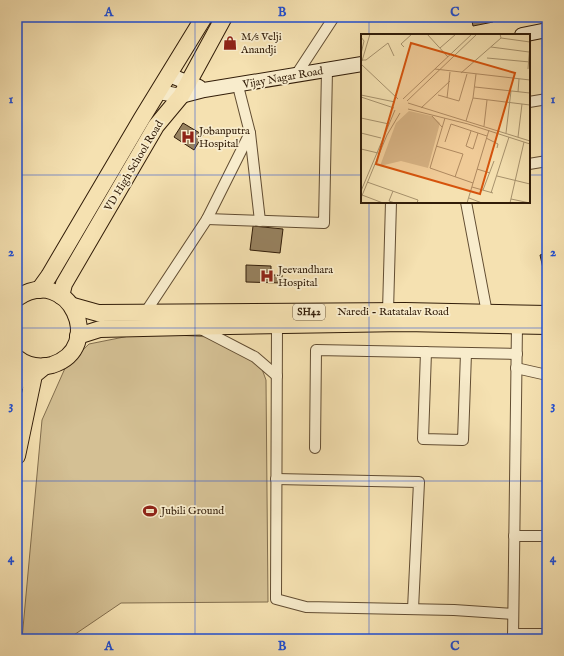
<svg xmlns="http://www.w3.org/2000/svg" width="564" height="656" font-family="'IM FELL English',serif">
<rect width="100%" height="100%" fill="#f5e1b1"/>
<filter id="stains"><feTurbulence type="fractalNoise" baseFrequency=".005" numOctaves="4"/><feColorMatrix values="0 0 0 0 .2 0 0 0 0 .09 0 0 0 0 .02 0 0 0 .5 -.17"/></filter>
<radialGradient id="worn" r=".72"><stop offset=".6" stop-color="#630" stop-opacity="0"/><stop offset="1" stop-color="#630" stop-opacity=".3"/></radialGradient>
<path fill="#d4c094" stroke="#826e4e" d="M144,333L209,337L259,361L266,380L268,602L121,603L68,639H22L42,420L66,366L89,344Z"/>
<g fill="#978260" stroke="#311c08">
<path d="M471,17H492L493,22L473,26Z"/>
<path d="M183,123L203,135L194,150L174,137Z"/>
<path d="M253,226L283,229L280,253L250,250Z"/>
<path d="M547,253V286L540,255Z"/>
<path d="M246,265L271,266V275H282V283L246,282Z"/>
</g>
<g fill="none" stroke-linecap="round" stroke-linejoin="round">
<defs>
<g id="street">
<path d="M296,75L334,17"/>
<path d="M238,86L250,133L260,221"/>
<path d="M529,102L547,99"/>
<path d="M529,164L547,161"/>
<path d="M466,202L487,313"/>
<path d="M207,219L324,223L327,70"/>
<path d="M388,311L391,202"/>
<path d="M145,313L207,219L250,133"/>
<path d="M277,325L276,599L306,607L454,610L513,614"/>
<path d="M201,329L255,357L277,376"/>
<path d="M426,352L423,439L463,440L466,353"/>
<path d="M516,368L547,375"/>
<path d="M315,448L316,350L517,354"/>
<path d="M276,479L419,482L413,609"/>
<path d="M514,536H547"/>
<path d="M513,634H547"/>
<path d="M513,639L517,325"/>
</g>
<g id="secondary">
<path d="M522,35L547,30"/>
<path d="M169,75L199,87"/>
<path d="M159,92L181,96L204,90L362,64"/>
</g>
<g id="primary">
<path d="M39,290L49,276L142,118L204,17"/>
<path d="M61,296L64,284L156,126L181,96L224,17"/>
<path d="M17,298C69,263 107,348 52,365C40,368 27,366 17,358"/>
<path d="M73,306L98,313L405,311L547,314"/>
<path d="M78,336L100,329L229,326L405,323L547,326"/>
<path d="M17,363L20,370L17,383"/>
<path d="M17,456L34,375L45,366"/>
</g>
</defs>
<use href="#street" stroke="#624d32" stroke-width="12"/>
<use href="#secondary" stroke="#311c08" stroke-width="16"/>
<use href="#primary" stroke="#311c08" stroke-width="18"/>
<use href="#street" stroke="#f8eccc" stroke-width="10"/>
<use href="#secondary" stroke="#f8eccc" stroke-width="14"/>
<use href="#primary" stroke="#f5e1b1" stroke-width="16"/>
</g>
<path fill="none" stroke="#1d4ed8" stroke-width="1" stroke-opacity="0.55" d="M195,17V639M369,17V35M17,175H362M529,175H547M369,202V639M17,328H547M17,481H547"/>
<defs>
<symbol id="shop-bare" viewBox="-9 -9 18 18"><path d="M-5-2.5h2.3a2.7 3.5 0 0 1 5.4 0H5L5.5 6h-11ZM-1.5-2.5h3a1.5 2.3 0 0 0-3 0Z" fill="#8f2418" stroke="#f8eccc" stroke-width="2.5" paint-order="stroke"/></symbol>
<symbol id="hospital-bare" viewBox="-9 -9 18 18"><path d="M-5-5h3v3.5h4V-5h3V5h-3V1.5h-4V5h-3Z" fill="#8f2418" stroke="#f8eccc" stroke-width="2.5" paint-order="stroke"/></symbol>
<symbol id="stadium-bare" viewBox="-9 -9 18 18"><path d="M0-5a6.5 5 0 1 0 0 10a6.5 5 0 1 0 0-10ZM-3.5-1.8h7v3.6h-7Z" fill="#8f2418" stroke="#f8eccc" stroke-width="2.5" paint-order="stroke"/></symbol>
</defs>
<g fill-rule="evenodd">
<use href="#shop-bare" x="220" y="33" width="20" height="20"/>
<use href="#hospital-bare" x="178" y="127" width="20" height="20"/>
<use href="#hospital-bare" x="257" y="266" width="20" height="20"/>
<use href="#stadium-bare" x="140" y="501" width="20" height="20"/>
</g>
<g text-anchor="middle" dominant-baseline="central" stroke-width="3.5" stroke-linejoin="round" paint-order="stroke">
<rect fill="#f8eccc" stroke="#6d5a43" stroke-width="1" x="293" y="304" width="32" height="16" rx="3"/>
<g font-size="10" font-weight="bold" fill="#311c08">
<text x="309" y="312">SH42</text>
</g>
<g font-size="11" fill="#311c08" stroke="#f8eccc" text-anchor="start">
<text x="241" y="37">M/s Velji<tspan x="241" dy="13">Anandji</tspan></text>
<text x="199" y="131">Jobanputra<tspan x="199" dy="13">Hospital</tspan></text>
<text x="278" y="270">Jeevandhara<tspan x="278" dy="13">Hospital</tspan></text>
<text x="161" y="511">Jubili Ground</text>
</g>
<g font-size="11" fill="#311c08" stroke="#f8eccc">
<text transform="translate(283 78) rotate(-10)">Vijay Nagar Road</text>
<text transform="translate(134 166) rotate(-59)">VD High School Road</text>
<text x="393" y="312">Naredi - Ratatalav Road</text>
</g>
</g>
<g transform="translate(361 34)">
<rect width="169" height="169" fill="#f5e1b1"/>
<path d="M48,77L71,82L79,89L67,134L40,127L19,132L35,89Z" fill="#d4c094"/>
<path fill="none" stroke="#a7926d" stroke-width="1" d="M66,0L87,23M139,0L140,4L169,8M0,3L3,7L0,20M43,13L40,10L51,0M130,13L168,18M79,14L95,0M126,24L169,28M1,26H5L27,9L33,22M1,27L9,0M0,30L37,65M74,35L169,46M167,35L169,9M100,39L140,4M114,53L169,59M157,58L158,45M0,61L34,68M77,61L98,67L106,40M0,63L33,74M86,64L89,38M112,64L169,71M42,65L111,0M46,67L116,0M47,69L169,107M60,74L89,47M47,75L107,90L169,110M71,82L81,93M0,84L28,90M84,84L69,134L112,149M105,87L112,64L115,40M123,92L126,66M110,97L105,112L112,115L117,99M0,99L20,104M145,99L150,57M157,103L161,70M125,104L137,110L136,114M84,108L90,90L126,102M75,112L102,120L94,143M0,115L17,119M116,135L129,139M136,142L169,150M6,148L57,166L56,169M111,153L132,159M122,156L133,127M0,157L34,76M32,157L28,167L34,169M130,159L148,103M1,161L22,169M0,164L26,101L39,79M108,164L121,169M150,165L169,169M106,169L128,96M149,169L163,108"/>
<path fill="#d6530c" fill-opacity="0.15" stroke="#d6530c" stroke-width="2" d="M50,9L154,39L119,160L15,130Z"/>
<rect width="169" height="169" fill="none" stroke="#311c08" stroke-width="2"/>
</g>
<rect width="564" height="656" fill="none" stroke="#f5e1b1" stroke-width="44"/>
<rect x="22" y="22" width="520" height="612" fill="none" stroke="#1d4ed8" stroke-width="1.5"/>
<g font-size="13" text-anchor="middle" font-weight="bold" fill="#1d4ed8">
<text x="109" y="16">A</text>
<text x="282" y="16">B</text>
<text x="455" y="16">C</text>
<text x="11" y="103">1</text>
<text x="553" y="103">1</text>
<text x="11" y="256">2</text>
<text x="553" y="256">2</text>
<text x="11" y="409">3</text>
<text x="553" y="409">3</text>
<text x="11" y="562">4</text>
<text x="553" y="562">4</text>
<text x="109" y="650">A</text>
<text x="282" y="650">B</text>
<text x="455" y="650">C</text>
</g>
<rect width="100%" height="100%" filter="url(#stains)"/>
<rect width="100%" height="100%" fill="url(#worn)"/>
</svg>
